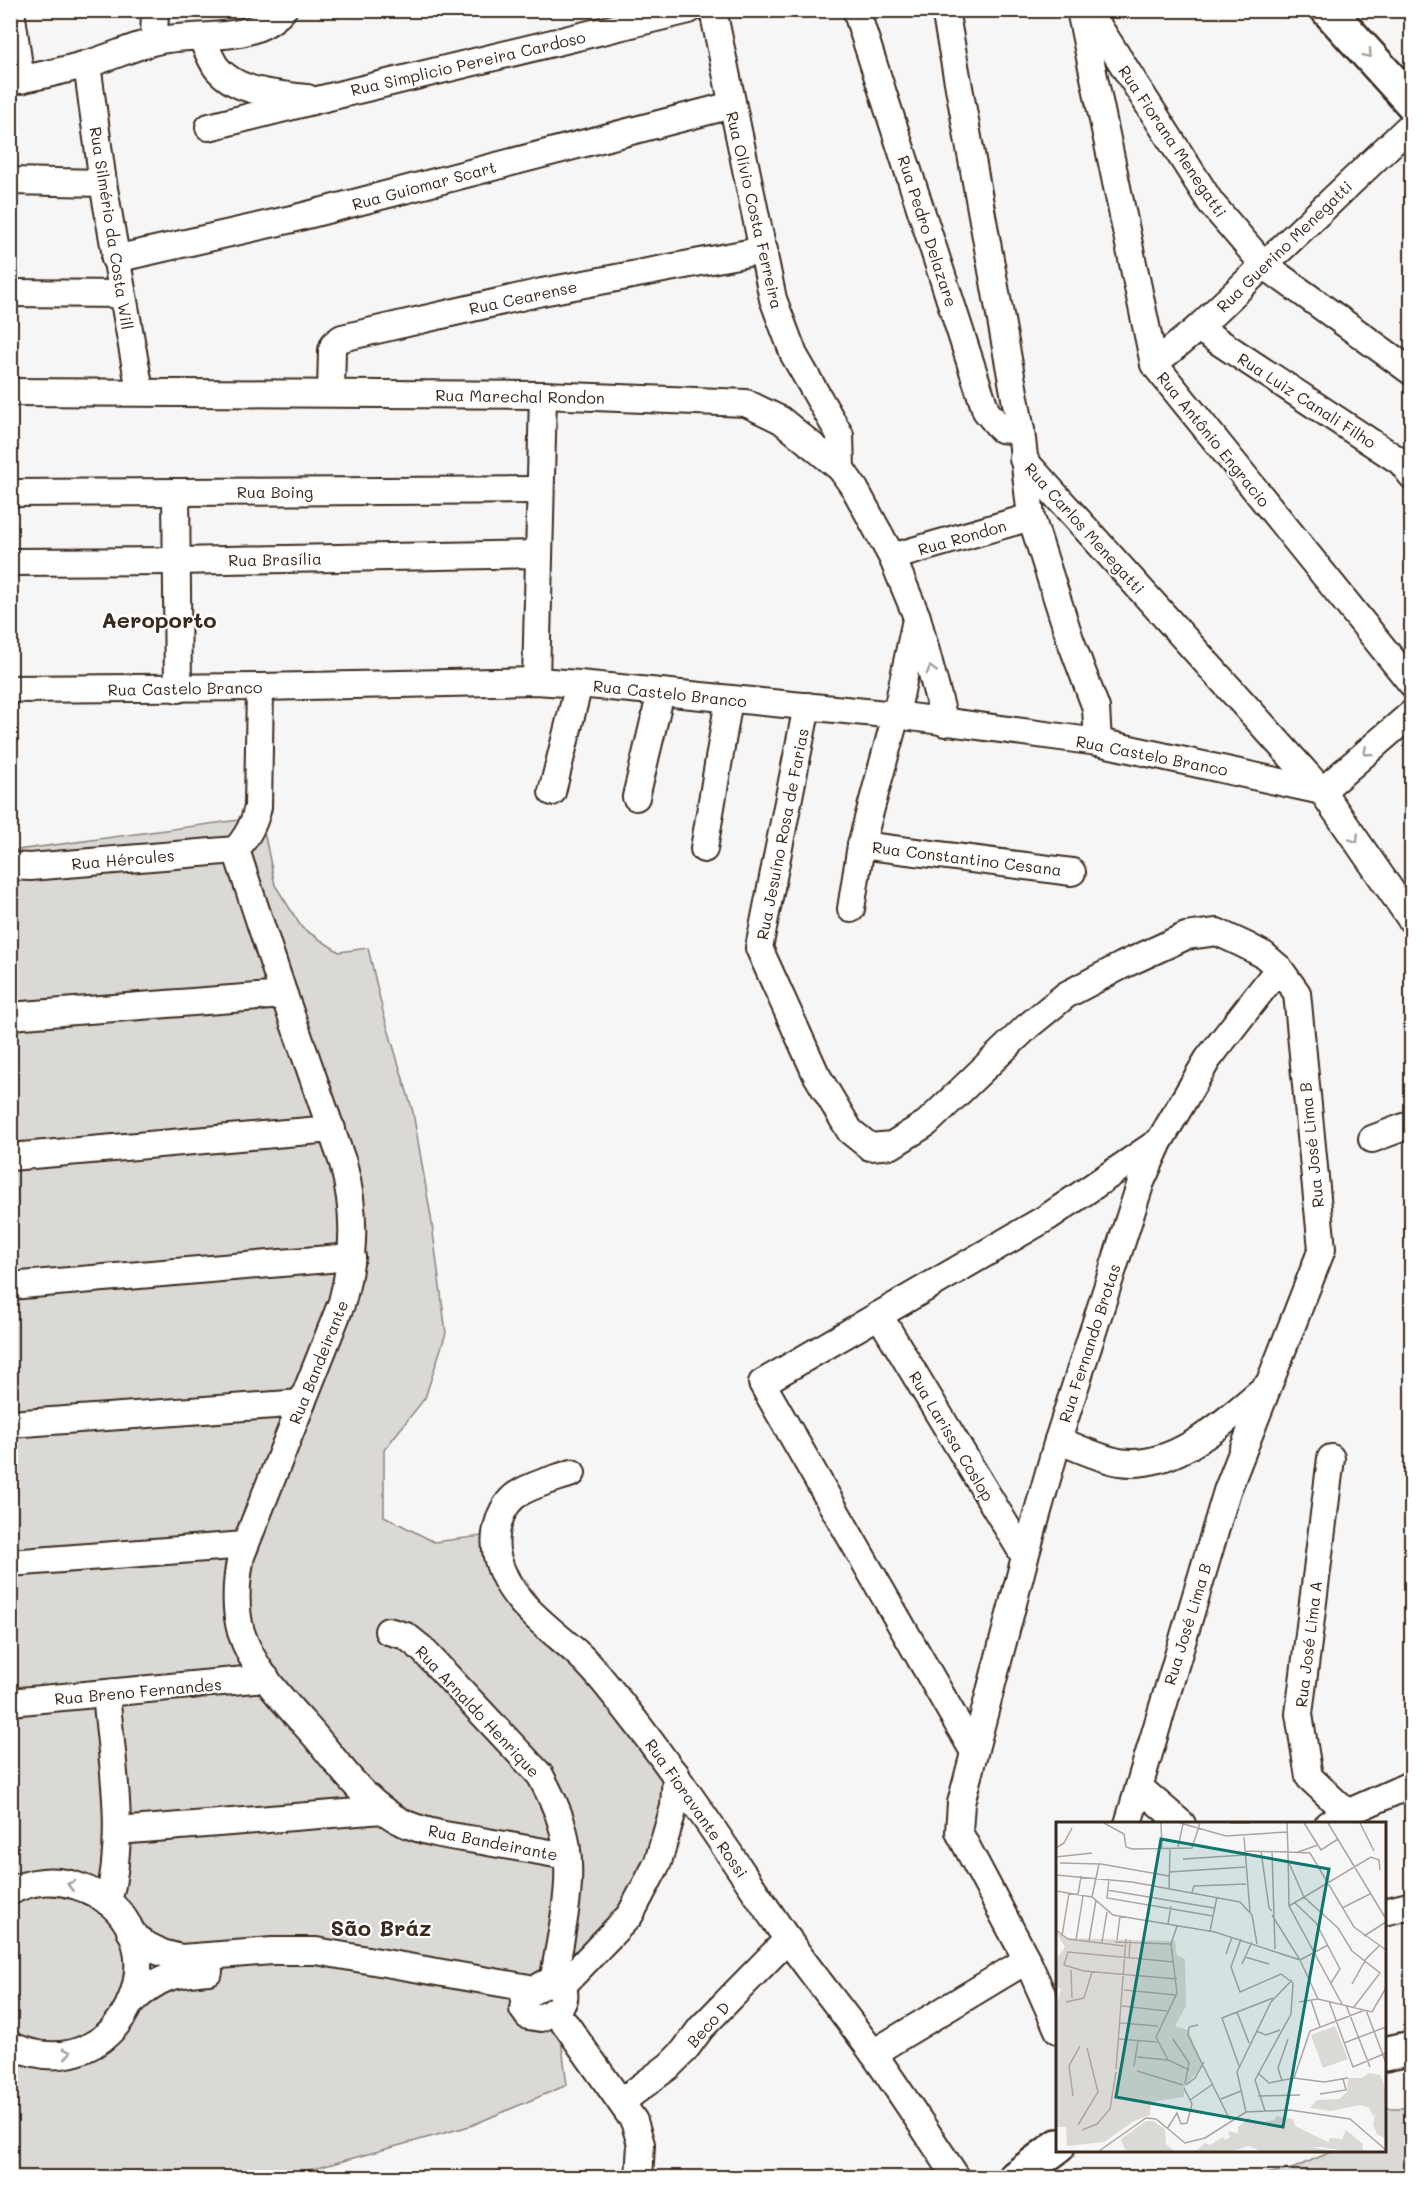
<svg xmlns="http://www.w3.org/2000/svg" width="1422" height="2188" font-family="Mali,sans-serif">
<rect width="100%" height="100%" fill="#f7f6f6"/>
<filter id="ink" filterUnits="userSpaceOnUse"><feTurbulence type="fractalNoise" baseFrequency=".0167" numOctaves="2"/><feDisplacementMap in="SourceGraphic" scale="12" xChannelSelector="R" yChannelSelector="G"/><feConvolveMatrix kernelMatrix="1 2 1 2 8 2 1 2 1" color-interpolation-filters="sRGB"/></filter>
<g filter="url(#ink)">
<g fill="#dbd9d6" stroke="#8b827a" stroke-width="1.5">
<path d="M261,817L275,885L302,928L339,952L368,948L383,1012L413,1112L431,1217L446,1333L425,1398L384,1450V1516L434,1542L498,1534L516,1568L667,1782L640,1898L555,1993L567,2085L470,2126L295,2174V2177H11L10,851Z"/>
<path d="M1385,2108H1411V2177H1250L1292,2169L1333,2151L1384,2150Z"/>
</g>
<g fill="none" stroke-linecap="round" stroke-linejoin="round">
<defs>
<g id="minor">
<path d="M11,10L21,80"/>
<path d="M713,10L773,299L794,355L840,435L841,469"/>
<path d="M856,10L986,411L1001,429L1021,431"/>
<path d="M945,10L1021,431L1031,517L1070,639L1096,708L1098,742"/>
<path d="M1080,10L1154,364L1412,684"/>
<path d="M1088,10L1211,203L1264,265L1412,372"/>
<path d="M201,37C206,47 210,58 216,67C236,93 276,94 307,98"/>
<path d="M154,41L155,10"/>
<path d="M87,64L103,183L140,391"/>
<path d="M10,81C36,77 62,71 87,64C109,58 130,48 152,42C195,30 249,47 283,10"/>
<path d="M209,127L317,100L689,10"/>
<path d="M10,181L103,183"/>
<path d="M115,259L292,219L732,105"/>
<path d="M10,293L121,294"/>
<path d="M1198,328L1401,462L1412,476"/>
<path d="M1154,364L1198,328L1412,124"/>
<path d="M10,392L543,395L746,403L781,420L841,469L855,489L892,557L917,617L945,723"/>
<path d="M331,393L332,350L334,344L342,338L542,292L764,250"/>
<path d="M1023,459L1322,791L1412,921"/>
<path d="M176,492L178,689"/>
<path d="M10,493L540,490"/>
<path d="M892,557L1031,517"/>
<path d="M10,562L176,561L539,554"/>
<path d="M536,681L543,395"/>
<path d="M10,689L260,687L536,681L579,684L896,715L1098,742L1322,791"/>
<path d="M807,706L759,948L816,1074L850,1131L870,1147L892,1145L927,1123L1028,1026L1066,995L1123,965L1186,936L1217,932L1245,945L1264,955L1279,968L1297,993L1322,1249L1227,1491L1128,1824"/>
<path d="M1322,791L1412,713"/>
<path d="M552,792L579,684"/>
<path d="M636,797L661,692"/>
<path d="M861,845L1072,872"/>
<path d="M704,849L729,699"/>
<path d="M236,850L284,995L343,1163C356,1213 355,1252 342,1302L241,1556C236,1581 234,1607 241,1632C254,1673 288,1705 315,1736C341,1767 368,1807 406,1824C431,1834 456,1837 482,1841C510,1846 539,1851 567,1856"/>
<path d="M236,850C247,836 254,825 258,807L260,687"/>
<path d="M10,866L30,867L236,850"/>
<path d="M851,909L861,845L896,715L915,624"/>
<path d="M10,1016L284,995"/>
<path d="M1372,1139L1412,1124"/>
<path d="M10,1157L332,1129"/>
<path d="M10,1286L352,1257"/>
<path d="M879,1315L1025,1557"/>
<path d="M10,1424L302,1403"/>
<path d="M1058,1440C1075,1447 1101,1459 1119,1462C1176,1471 1228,1418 1267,1386"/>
<path d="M1331,1458L1299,1714L1309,1777L1347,1813"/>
<path d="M572,1473C555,1479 536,1483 521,1492C500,1503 492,1534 497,1556C507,1600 546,1625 576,1652C586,1661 596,1672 604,1682C671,1763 727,1851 786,1937C814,1977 845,2014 873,2053C902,2094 929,2136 957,2178"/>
<path d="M10,1563L245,1545"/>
<path d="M388,1631L406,1636L421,1648L540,1775C548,1790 556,1805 561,1822C578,1872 561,1932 553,1983"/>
<path d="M106,1694C112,1761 126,1837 108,1902"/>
<path d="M10,1702L266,1678"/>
<path d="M974,1752L762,1383L1048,1217L1158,1142"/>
<path d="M1139,1787L1182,1824"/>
<path d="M1328,1824L1347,1813L1412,1784"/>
<path d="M117,1831L383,1810"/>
<path d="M10,1892C30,1880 55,1879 77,1886C194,1923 127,2099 10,2045"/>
<path d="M1384,1912L1412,1905"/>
<path d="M130,1931L144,1944L162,1953L181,1958L272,1951H316L535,1989"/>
<path d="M553,1983L564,1991C567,2007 553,2011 541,2018L528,2016L523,2009L525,1996L544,1984Z"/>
<path d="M561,1987L630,1915L658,1862L674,1807L676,1774"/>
<path d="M132,2002C159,1976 173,1974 209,1971"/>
<path d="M553,2011L567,2026L634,2121L641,2144L639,2178"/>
<path d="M1058,2030L1027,1960L959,1832L961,1803L1025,1557L1058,1440L1141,1182L1159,1142L1208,1059L1279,968"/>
<path d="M873,2053L1027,1960"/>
<path d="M621,2102L669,2066L684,2051L701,2028L788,1939"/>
</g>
<g id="major">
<path d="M1328,10L1412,103"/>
<path d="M1384,2054L1412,2048"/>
<path d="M1015,2178L1058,2146"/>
</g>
</defs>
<use href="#minor" stroke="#3b2a1e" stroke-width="30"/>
<use href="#major" stroke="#3b2a1e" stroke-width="38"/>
<use href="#minor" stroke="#fff" stroke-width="26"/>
<use href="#major" stroke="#fff" stroke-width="33"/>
</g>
<defs><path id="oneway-chevron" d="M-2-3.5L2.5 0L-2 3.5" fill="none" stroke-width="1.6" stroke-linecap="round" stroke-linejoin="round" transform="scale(1.5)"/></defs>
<g stroke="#a79f9a">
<use href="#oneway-chevron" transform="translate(1368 54) rotate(48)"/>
<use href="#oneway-chevron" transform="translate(931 670) rotate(-105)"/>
<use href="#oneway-chevron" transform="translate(1367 752) rotate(139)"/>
<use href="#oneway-chevron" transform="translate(1355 839) rotate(56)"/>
<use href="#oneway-chevron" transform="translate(71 1885) rotate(-166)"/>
<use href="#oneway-chevron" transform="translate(67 2053) rotate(-11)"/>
</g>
</g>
<g text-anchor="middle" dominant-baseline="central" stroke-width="4.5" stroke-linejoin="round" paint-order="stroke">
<g font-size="16" fill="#3b2a1e" stroke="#fff">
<text transform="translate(468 63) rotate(-13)">Rua Simplicio Pereira Cardoso</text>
<text transform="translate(1173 141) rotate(56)">Rua Fiorana Menegatti</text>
<text transform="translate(424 185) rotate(-15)">Rua Guiomar Scart</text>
<text transform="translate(755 210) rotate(77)">Rua Olívio Costa Ferreira</text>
<text transform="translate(112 228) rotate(81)">Rua Silmério da Costa Will</text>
<text transform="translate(928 231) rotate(72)">Rua Pedro Delazare</text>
<text transform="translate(1284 246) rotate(-44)">Rua Guerino Menegatti</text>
<text transform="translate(523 297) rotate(-12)">Rua Cearense</text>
<text transform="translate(520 396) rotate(1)">Rua Marechal Rondon</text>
<text transform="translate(1307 400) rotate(33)">Rua Luiz Canali Filho</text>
<text transform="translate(1214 439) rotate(51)">Rua Antônio Engracio</text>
<text x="275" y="491">Rua Boing</text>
<text transform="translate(1085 528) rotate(48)">Rua Carlos Menegatti</text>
<text transform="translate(962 537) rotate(-16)">Rua Rondon</text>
<text transform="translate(275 559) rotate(-1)">Rua Brasília</text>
<text transform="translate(185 688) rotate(-1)">Rua Castelo Branco</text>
<text transform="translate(670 693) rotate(6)">Rua Castelo Branco</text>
<text transform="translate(1152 755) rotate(11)">Rua Castelo Branco</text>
<text transform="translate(782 834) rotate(-79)">Rua Jesuíno Rosa de Farias</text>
<text transform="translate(967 858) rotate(7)">Rua Constantino Cesana</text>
<text transform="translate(123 859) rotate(-5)">Rua Hércules</text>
<text transform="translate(1311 1145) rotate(-96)">Rua José Lima B</text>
<text transform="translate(1089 1343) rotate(-72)">Rua Fernando Brotas</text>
<text transform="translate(318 1362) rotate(-68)">Rua Bandeirante</text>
<text transform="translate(952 1436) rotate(59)">Rua Larissa Coslop</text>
<text transform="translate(1187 1624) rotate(-73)">Rua José Lima B</text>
<text transform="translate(1308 1644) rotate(-83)">Rua José Lima A</text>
<text transform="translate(138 1691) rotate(-5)">Rua Breno Fernandes</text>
<text transform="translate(478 1711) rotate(47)">Rua Arnaldo Henrique</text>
<text transform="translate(697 1808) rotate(55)">Rua Fioravante Rossi</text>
<text transform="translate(493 1842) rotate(11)">Rua Bandeirante</text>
<text transform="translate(708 2024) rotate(-48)">Beco D</text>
</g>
<g font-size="22" font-weight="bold" fill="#3b2a1e" stroke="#fff">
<text x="159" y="619">Aeroporto</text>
<text x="381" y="1927">São Bráz</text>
</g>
</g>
<g transform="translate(1056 1822)">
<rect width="330" height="330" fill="#f7f6f6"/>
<path d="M0,110L11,116L119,119L121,133L129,137L130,184L119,204L132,208L147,244L129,264L128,275L95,280L94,293L78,299L48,320L11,324L10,305H0V184L5,167L0,164V137L9,125ZM279,204L292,237L267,246L255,213ZM330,283V317L321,312L317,302L320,289ZM220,294L237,297L239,304L290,329L264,325L204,329L193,324L176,329H140L149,321L154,323L167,315L169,318L174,315L172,309L182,311V305L193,296L200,301L219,298ZM90,299H97L109,307L110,322L118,329H72L68,326L65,317Z" fill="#dbd9d6"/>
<path d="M313,251L324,253L329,265L330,283L317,294L313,286L304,283L275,289L254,286L261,278L283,277L291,270L292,256H306ZM290,308L307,322L306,329H290L272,320L274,316L286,317Z" fill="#dbd9d6"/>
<path d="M251,325L281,329H212L217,327Z" fill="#dbd9d6"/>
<path fill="none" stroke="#aca4a0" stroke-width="1.5" d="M48,1L68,12L70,25L76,27L136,26L144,1M105,1L106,27M124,1L170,14L231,10M174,1H194M231,1L232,30L254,31L298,105L330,128M248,1L265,28L282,17M272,1L330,97M304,1L318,29M188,15L194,90M122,25L127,2M0,26L8,21L16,6M189,29L232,30L233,84L286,182M205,29L213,86L216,89M216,29L219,127M242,30L262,23M0,35L36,31M127,37L189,33M4,41L45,42L113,54M233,41L248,75L282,106L296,129L324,151L298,185M113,50L189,45M0,53L76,60L184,80L196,93L201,122M53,57L51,76L157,94M113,66L114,27M51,68L158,86M0,69L36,75L57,93L159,110L244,138M136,70L138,64L190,62M22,73L25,54M36,75L43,42M239,81L260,101L284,147L275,161M233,84L315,35L323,38L324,48M286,86L314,72M216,93L244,138L262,177M112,102L115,84M121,104L115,122L121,171L100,215L112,238L133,248M0,108L12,117L68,124M154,109L161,75M6,114L13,71M308,114L330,100M185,117L175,145L184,170L225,152L237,161L235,192L199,258L209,289M20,118L27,74M61,118L64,94M33,119L40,78M46,120L51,90M59,120L115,122M170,132L176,115M189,135L213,142M73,137L74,118M244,138L272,123M118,140L12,130L8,143L28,149L121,157M186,142L196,120M15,148L16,176M296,162L310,137L323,124M68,168L120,173M255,178L264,205M273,179L297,245L330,231M10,180L28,176L36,150M243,180L262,177L316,190L330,166M290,183L314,245M66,184L111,189M310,188L330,241M181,190L193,221M64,201L102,204M142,203L133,205L132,213L174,298M200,209L210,213L224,208M63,217L101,220M117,217L133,241L129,262M288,221L330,205M81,235L112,238M78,244L82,219M183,244L166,196L217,176M60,247L70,117M81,249L127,263M202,251L213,261L238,256L268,260L292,256M238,256L254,209L309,188M226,259L222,246L232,217M130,263L139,256L148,240M264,272L290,268L287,257M17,274L13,244L24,224M202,274L244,273M165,277L185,269M134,278L157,262M190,290L181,250L215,180L236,158M22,303L42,270L31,226M111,307L121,291L125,302L131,301L136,282L128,266M26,308L41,302L54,287L60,250M43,329L90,296L100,297L129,321L149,316L190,290L234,288L294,297L330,328"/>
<path fill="#0f766e" fill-opacity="0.15" stroke="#0f766e" stroke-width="3" d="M105,17L273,47L227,305L60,275Z"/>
<rect width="330" height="330" fill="none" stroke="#3b2a1e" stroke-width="3"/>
</g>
<rect width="1422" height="2188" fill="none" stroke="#fff" stroke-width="36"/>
<rect x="18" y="18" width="1386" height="2152" fill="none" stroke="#3b2a1e" stroke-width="2" filter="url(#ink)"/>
</svg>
